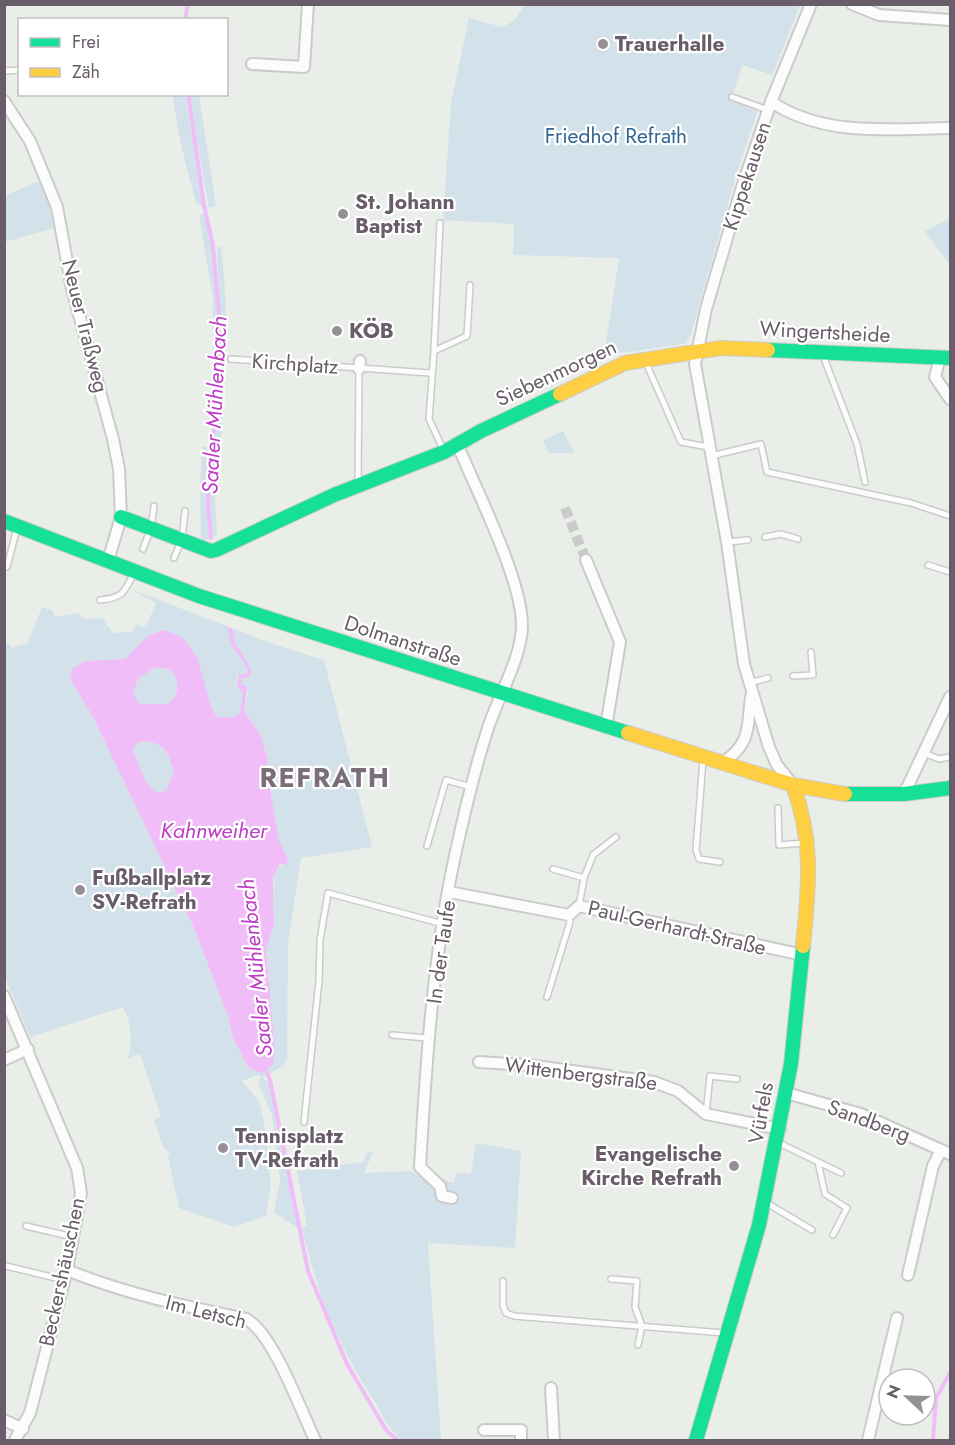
<svg xmlns="http://www.w3.org/2000/svg" width="955" height="1445" font-family="Jost,sans-serif">
<rect width="100%" height="100%" fill="#e9eee9"/>
<g fill="#d3e2ea" fill-rule="evenodd">
<path d="M525,4L800,5L772,75L742,65L731,101L758,110L738,169L690,337L684,344L614,354L605,349L619,258L513,255L514,224L443,220L451,103L469,18L502,27L514,21Z"/>
<path d="M173,95H185L205,208L196,203C186,167 177,132 173,95Z"/>
<path d="M188,95H199L216,206L209,208Z"/>
<path d="M38,181L49,205L54,228L5,242V196Z"/>
<path d="M206,214C218,280 226,357 213,424V298L199,215Z"/>
<path d="M950,218V265L925,231Z"/>
<path d="M217,247H221C230,316 225,381 221,450L217,451L215,497L217,536L212,537L209,509L210,464L218,414L221,354Z"/>
<path d="M563,431L574,453H549L543,441Z"/>
<path d="M209,446L206,508L209,538L201,542L200,493L202,447Z"/>
<path d="M131,589L270,643L324,660L372,847L301,858L288,944L287,1058L283,1066L262,1078L270,1083L298,1228L274,1212L280,1182L272,1115L258,1083L261,1077L258,1075L242,1081L259,1101L264,1121L271,1183L266,1216L234,1227L179,1208L168,1156L171,1155L163,1146L154,1120L161,1116L140,1054L127,1059C134,1043 131,1022 123,1007L30,1037L5,977L4,646L9,644L12,648L28,643L42,607L52,610L55,617L79,613L85,619L102,618L113,633L133,631L136,624L143,627L147,624L156,603ZM227,627L231,629L236,645L252,670L250,676L242,677L241,684L248,691L244,711L260,734L268,759L267,771L279,841L288,859L274,872V925L266,950L275,1052L248,1067L233,1038L228,1016L193,926L93,717L70,679L86,661L125,659L137,649L194,651L212,709L217,717H235L240,712L243,692L237,686L238,675L247,673L249,670Z"/>
<path d="M155,667L171,670C179,682 180,696 167,704H139L133,693L138,679Z"/>
<path d="M143,741C166,744 166,750 174,770L166,791L155,792L145,780L133,749L137,743Z"/>
<path d="M476,1143L521,1151L515,1248L428,1243L441,1440H402C386,1427 384,1416 373,1399C336,1340 318,1296 302,1228L307,1226L297,1171L363,1162L368,1151L373,1152L364,1173L409,1171L454,1183L456,1173L471,1174Z"/>
</g>
<path fill="#f0bdf8" fill-rule="evenodd" d="M227,627L232,629L236,645L252,670L250,676L242,678L241,684L247,687L244,711L260,734L268,759L267,771L279,841L288,859L287,864H280L273,877L274,925L266,950L275,1052L273,1065L260,1073L248,1067L233,1038L228,1016L193,926L93,717L70,679L73,668L86,661L125,659L149,635L165,630L182,637L197,657L212,709L217,717H235L240,712L243,693L237,686L239,675L247,673L249,670L232,646ZM155,667L171,670C180,682 180,696 167,704H139L133,693L138,679ZM143,741C166,744 166,750 174,771L166,791L155,792L145,780L133,749L137,743Z"/>
<g fill="none" stroke-linecap="round" stroke-linejoin="round">
<g stroke="#f0bdf8" stroke-width="4">
<path d="M185,20L188,4"/>
<path d="M188,94L204,205L213,246L219,315L217,414L208,464V508L211,538"/>
<path d="M264,1065L270,1080L308,1271L347,1364L386,1430L397,1440"/>
<path d="M933,1440L936,1398L950,1373"/>
</g>
<path stroke="#c9cac9" stroke-width="10" stroke-dasharray="10 5" stroke-linecap="butt" d="M565,508L586,560"/>
<defs>
<g id="lane">
<path d="M4,71L20,70"/>
<path d="M732,97L768,110"/>
<path d="M440,223L434,351L467,336L470,285"/>
<path d="M434,351L429,419L444,451"/>
<path d="M822,353L857,444L865,482"/>
<path d="M231,359L430,373"/>
<path d="M646,363L681,442L709,447"/>
<path d="M711,456L761,444L767,472L911,503L950,516"/>
<path d="M358,484L359,369"/>
<path d="M765,537L781,534L798,539"/>
<path d="M727,542L748,540"/>
<path d="M143,549L151,528L154,506"/>
<path d="M174,558L182,539L185,511"/>
<path d="M928,565L950,572"/>
<path d="M7,567L17,528"/>
<path d="M100,600C123,598 124,593 134,573"/>
<path d="M793,676L813,675L811,652"/>
<path d="M749,683L768,678"/>
<path d="M924,753L939,759L950,757"/>
<path d="M703,760L696,850L699,859L720,862"/>
<path d="M778,808L779,845L804,843"/>
<path d="M427,846L446,780L471,787"/>
<path d="M553,869L584,878L579,906"/>
<path d="M584,878L593,855L616,837"/>
<path d="M547,997L570,922L569,915"/>
<path d="M392,1035L428,1038"/>
<path d="M706,1113L710,1076L737,1079"/>
<path d="M304,1122L319,981L320,940L328,893L443,924"/>
<path d="M777,1142L841,1173"/>
<path d="M818,1162L825,1194L847,1208L833,1235"/>
<path d="M765,1202L812,1230"/>
<path d="M26,1226L73,1237"/>
<path d="M6,1266L64,1280"/>
<path d="M611,1279L637,1281L635,1307L642,1326L638,1345"/>
<path d="M503,1281V1305L506,1313L514,1316L724,1333"/>
</g>
<g id="street">
<path d="M852,4L879,15L950,20"/>
<path d="M252,64L304,67L308,4"/>
<path d="M4,101L30,141L57,207L72,289L113,439L119,469L121,517L108,561"/>
<path d="M771,102C825,137 889,129 950,128"/>
<path d="M940,358L935,377L950,399"/>
<path d="M359,369L360,361"/>
<path d="M586,560L620,642L606,727"/>
<path d="M722,763C751,744 747,729 751,697"/>
<path d="M793,785L777,765L769,747L744,664L727,542L695,364L706,309L742,187L771,102L811,4"/>
<path d="M904,794L950,697"/>
<path d="M449,892L569,915L579,906L803,955"/>
<path d="M4,996L77,1168L81,1193L67,1270L30,1413L15,1440"/>
<path d="M4,1060L28,1049"/>
<path d="M479,1062L528,1065L654,1082L678,1091L706,1114L780,1129"/>
<path d="M786,1093L861,1114L950,1154"/>
<path d="M452,1198L442,1196L440,1186L420,1167C426,1063 433,954 456,851C465,810 475,768 488,728C498,697 522,657 522,625C522,580 476,489 458,446"/>
<path d="M67,1270C125,1294 185,1306 246,1319C273,1333 301,1411 315,1440"/>
<path d="M908,1275L933,1166L941,1150"/>
<path d="M551,1388L554,1440"/>
<path d="M4,1420L23,1429"/>
<path d="M484,1430H521V1440"/>
<path d="M868,1440L897,1318"/>
</g>
<g id="fast">
<path d="M768,350L950,358"/>
<path d="M121,517L211,551L216,550L334,495L444,452L481,431L560,394"/>
<path d="M4,521L199,596L628,733"/>
<path d="M845,794H904L950,788"/>
<path d="M696,1440L759,1225L791,1064L803,946"/>
</g>
<g id="slow">
<path d="M560,394L625,363L721,348L768,350"/>
<path d="M628,733L793,785L845,794"/>
<path d="M793,785C814,843 809,886 803,946"/>
</g>
</defs>
<use href="#lane" stroke="#cbcbcb" stroke-width="8"/>
<use href="#street" stroke="#cbcbcb" stroke-width="14"/>
<use href="#fast" stroke="#cdcccd" stroke-width="16"/>
<use href="#slow" stroke="#cdcccd" stroke-width="16"/>
<use href="#lane" stroke="#fcfcfc" stroke-width="5"/>
<use href="#street" stroke="#fcfcfc" stroke-width="10"/>
<use href="#fast" stroke="#16e098" stroke-width="14"/>
<use href="#slow" stroke="#ffcf43" stroke-width="14"/>
</g>
<g fill="#959095" stroke="#fff" stroke-width="2">
<circle cx="603" cy="44" r="6"/>
<circle cx="343" cy="214" r="6"/>
<circle cx="337" cy="331" r="6"/>
<circle cx="80" cy="890" r="6"/>
<circle cx="223" cy="1148" r="6"/>
<circle cx="734" cy="1166" r="6"/>
</g>
<g text-anchor="middle" dominant-baseline="central" stroke-width="4.5" stroke-linejoin="round" paint-order="stroke">
<g font-size="21" font-weight="bold" fill="#685d68" stroke="#fff" text-anchor="start">
<text x="615" y="44">Trauerhalle</text>
<text x="355" y="202">St. Johann<tspan x="355" dy="24">Baptist</tspan></text>
<text x="349" y="331">KÖB</text>
<text x="92" y="878">Fußballplatz<tspan x="92" dy="24">SV-Refrath</tspan></text>
<text x="235" y="1136">Tennisplatz<tspan x="235" dy="24">TV-Refrath</tspan></text>
<text x="722" y="1154" text-anchor="end">Evangelische<tspan x="722" dy="24">Kirche Refrath</tspan></text>
</g>
<g font-size="21" fill="#306594" stroke="#fff">
<text x="616" y="136">Friedhof Refrath</text>
</g>
<g font-size="21" fill="#685d68" stroke="#fff">
<text transform="translate(747 176) rotate(-72)">Kippekausen</text>
<text transform="translate(85 326) rotate(76)">Neuer Traßweg</text>
<text transform="translate(825 332) rotate(3)">Wingertsheide</text>
<text transform="translate(295 364) rotate(4)">Kirchplatz</text>
<text transform="translate(556 373) rotate(-25)">Siebenmorgen</text>
<text transform="translate(403 641) rotate(18)">Dolmanstraße</text>
<text transform="translate(677 928) rotate(13)">Paul-Gerhardt-Straße</text>
<text transform="translate(441 952) rotate(-82)">In der Taufe</text>
<text transform="translate(581 1074) rotate(7)">Wittenbergstraße</text>
<text transform="translate(761 1113) rotate(-80)">Vürfels</text>
<text transform="translate(869 1121) rotate(20)">Sandberg</text>
<text transform="translate(62 1272) rotate(-78)">Beckershäuschen</text>
<text transform="translate(206 1312) rotate(14)">Im Letsch</text>
</g>
<g font-size="22" font-style="italic" fill="#be3cc6" stroke="#fff">
<text transform="translate(214 405) rotate(-87)">Saaler Mühlenbach</text>
<text x="214" y="830">Kahnweiher</text>
<text transform="translate(255 968) rotate(-96)">Saaler Mühlenbach</text>
</g>
<g font-size="27" font-weight="bold" letter-spacing="1.5" fill="#796e7a" stroke="#fff">
<text x="325" y="777">REFRATH</text>
</g>
</g>
<rect width="955" height="1445" fill="none" stroke="#685d68" stroke-width="12"/>
<rect x="18" y="18" width="210" height="78" fill="#ffffff" stroke="#c3bec3" stroke-width="1.5"/>
<rect x="30" y="38" width="30" height="9" fill="#16e098" stroke="#c3bec3" stroke-width="1.5"/>
<text x="72" y="48" font-size="18" fill="#685d68">Frei</text>
<rect x="30" y="68" width="30" height="9" fill="#ffcf43" stroke="#c3bec3" stroke-width="1.5"/>
<text x="72" y="78" font-size="18" fill="#685d68">Zäh</text>
<g transform="translate(907 1397) rotate(292)"><circle r="28" fill="#ffffff" stroke="#c3bec3" stroke-width="1.5"/>
<path d="M0-4.5L10 22L0 15L-10 22Z" fill="#959095"/>
<text y="-9" font-size="16" font-weight="bold" text-anchor="middle" fill="#685d68">N</text>
</g>
</svg>
